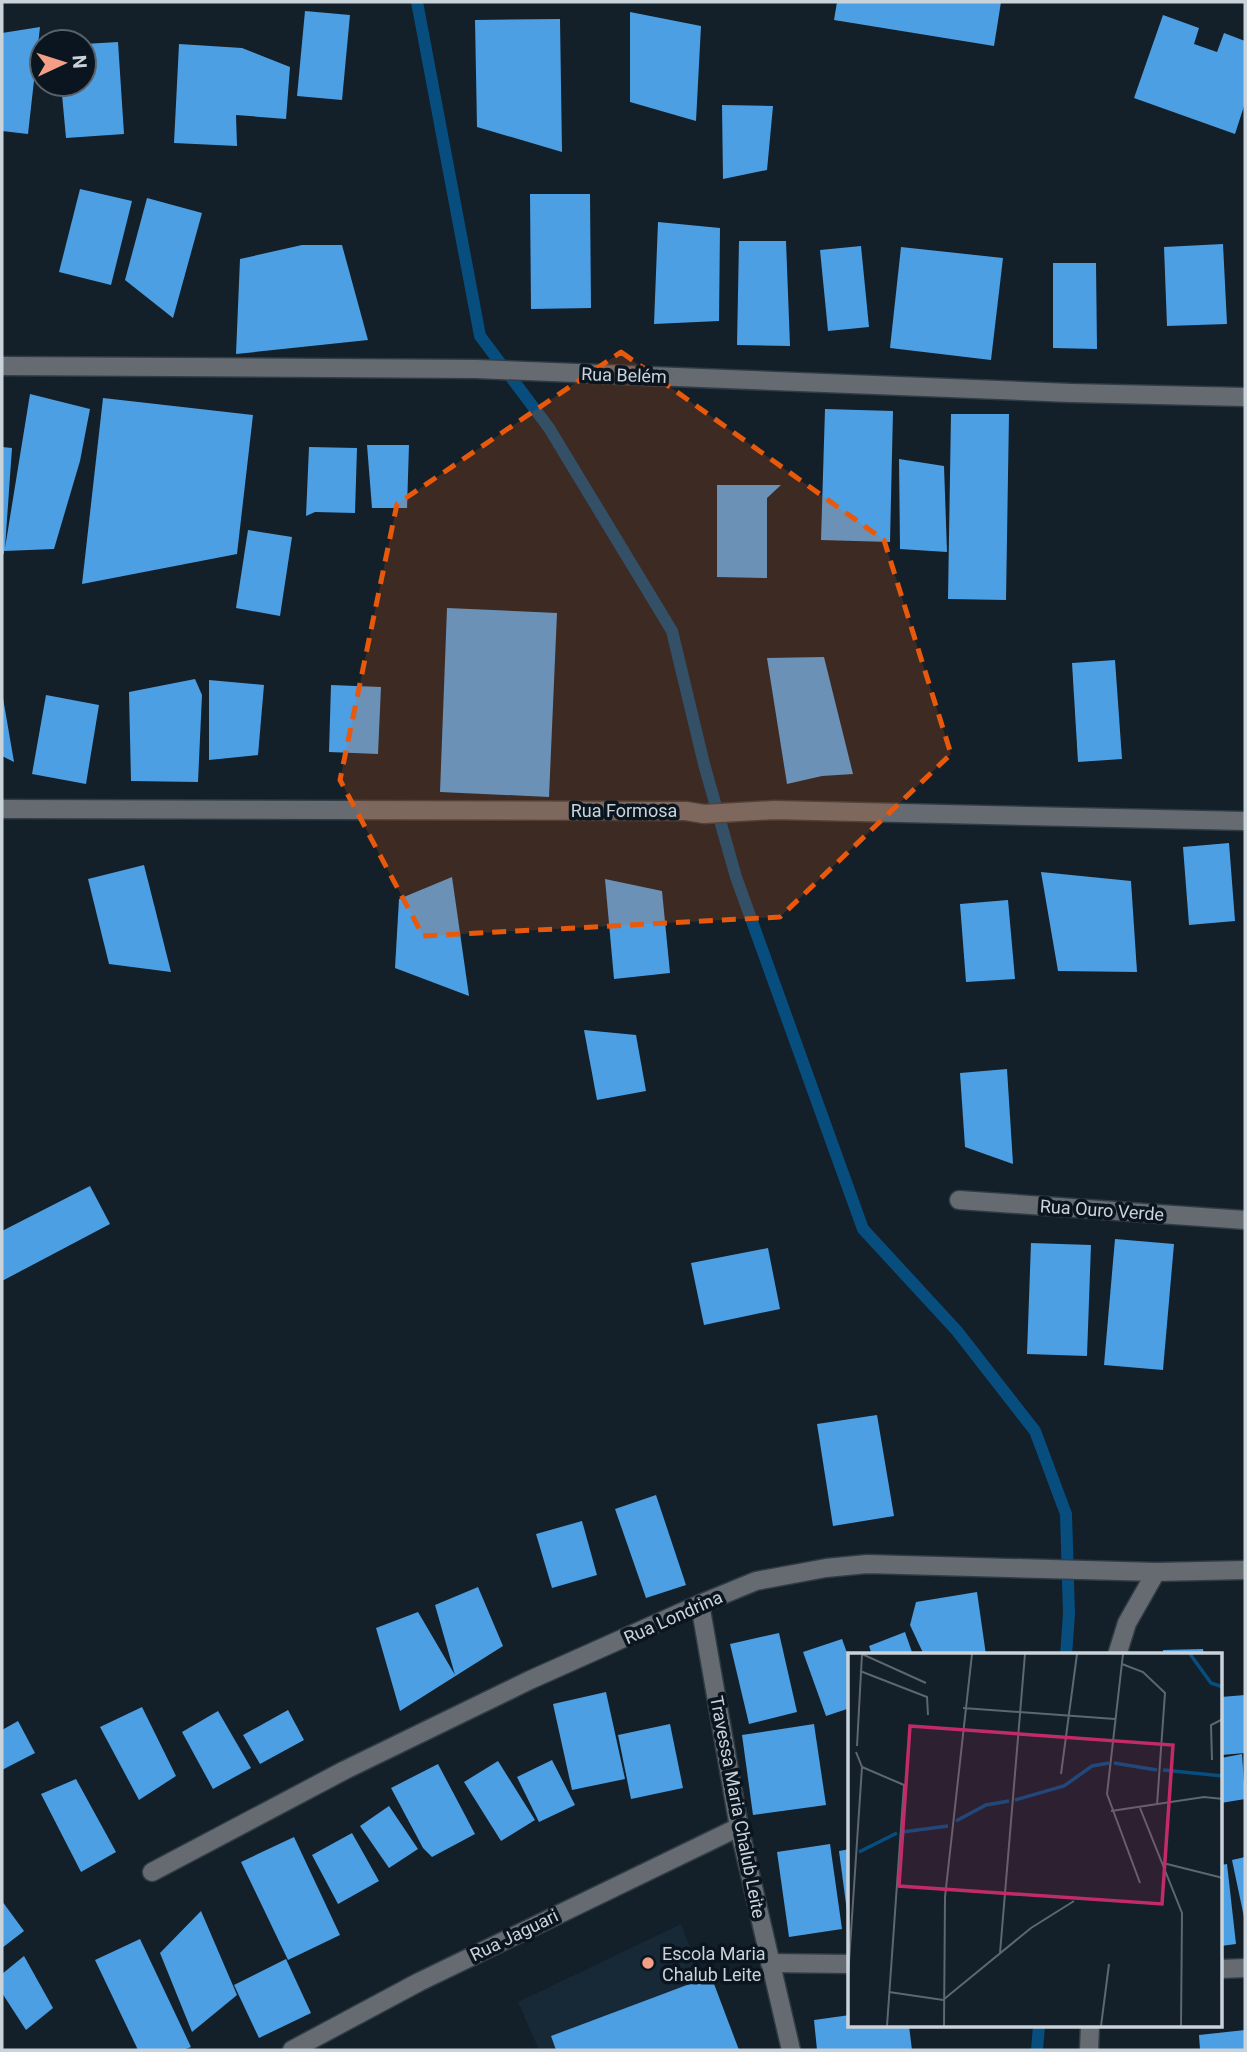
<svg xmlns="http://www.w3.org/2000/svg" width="1247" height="2052" font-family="Roboto,sans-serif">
<rect width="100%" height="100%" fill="#131f29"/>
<path fill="#172837" d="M681,1924L730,2050H539L518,2002Z"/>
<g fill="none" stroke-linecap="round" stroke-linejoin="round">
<g stroke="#074e7f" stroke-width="12">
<path d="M417,2L480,336L549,428L672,631L704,764L736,877L863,1229L957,1331L1035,1431L1066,1514L1069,1614L1066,1655"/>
<path d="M1037,2050L1039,2026"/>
</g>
</g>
<g fill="#4d9fe3">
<path d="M837,2H1001L994,46L834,20Z"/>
<path d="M305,11L350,15L342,100L297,96Z"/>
<path d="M630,12L701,26L696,121L630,102Z"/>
<path d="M1163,15L1199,28L1194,44L1217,52L1224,33L1245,41V103L1235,134L1134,98Z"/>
<path d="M560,19L562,152L477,127L475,20Z"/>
<path d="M40,27L28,134L2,131V33Z"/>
<path d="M118,42L124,134L66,138L61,84H84V44Z"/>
<path d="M179,44L242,48L290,67L286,119L236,115L237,146L174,143Z"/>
<path d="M722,105L773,106L767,170L723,179Z"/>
<path d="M80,189L132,201L111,285L59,272Z"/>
<path d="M530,194H590L591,308L531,309Z"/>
<path d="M147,198L202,213L173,318L125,280Z"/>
<path d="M658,222L720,228L719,321L654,324Z"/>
<path d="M739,241H786L790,346L737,345Z"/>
<path d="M1223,244L1227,324L1167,326L1164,247Z"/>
<path d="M302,245H342L368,340L236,354L240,259Z"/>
<path d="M861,246L869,327L828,331L820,250Z"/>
<path d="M901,247L1003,258L991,360L890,348Z"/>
<path d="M1053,263H1096L1097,349L1053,348Z"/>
<path d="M30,394L90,409L80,461L54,549L4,551V554H2V447L12,448L5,548Z"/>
<path d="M103,398L253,415L237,554L82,584Z"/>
<path d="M825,409L893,411L890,542L821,540Z"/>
<path d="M951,414H1009L1006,600L948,599Z"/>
<path d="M367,445H409L407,508H372Z"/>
<path d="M309,447L357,448L355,513L315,512L306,516Z"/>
<path d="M899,459L944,466L947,552L900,549Z"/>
<path d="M717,485H781L767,498V578L717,577Z"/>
<path d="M248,530L292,537L280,616L236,608Z"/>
<path d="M447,608L557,613L549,797L440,792Z"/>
<path d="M824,657L853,774L822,776L787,784L767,658Z"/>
<path d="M1115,660L1122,759L1078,762L1072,663Z"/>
<path d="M195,679L202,695L198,782L131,781L129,692Z"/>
<path d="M209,680L264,685L258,755L209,760Z"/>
<path d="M331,685L381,687L378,754L329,752Z"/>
<path d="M46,695L99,705L86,784L32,774Z"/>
<path d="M2,698H3L14,762L2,756Z"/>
<path d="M1229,843L1235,921L1189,925L1183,847Z"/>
<path d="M144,865L171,972L109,964L88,879Z"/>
<path d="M1041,872L1131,881L1137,972L1058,971Z"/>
<path d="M452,877L469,996L395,968L399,899Z"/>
<path d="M605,879L662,891L670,973L614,979Z"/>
<path d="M1008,900L1015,979L966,982L960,904Z"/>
<path d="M584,1030L636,1035L646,1091L597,1100Z"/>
<path d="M1007,1069L1013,1164L965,1147L960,1073Z"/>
<path d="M90,1186L110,1224L2,1281V1231Z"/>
<path d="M1115,1239L1174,1244L1163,1370L1104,1365Z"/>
<path d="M1031,1243L1091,1245L1087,1356L1027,1354Z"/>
<path d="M768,1248L780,1309L704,1325L691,1263Z"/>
<path d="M877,1415L894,1516L833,1526L817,1424Z"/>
<path d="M656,1495L686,1585L646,1598L615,1509Z"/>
<path d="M582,1521L597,1575L552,1588L536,1534Z"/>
<path d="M478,1587L503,1646L400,1711L376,1628L418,1612L455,1675L435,1605Z"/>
<path d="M977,1592L986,1655H924L910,1625L916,1602Z"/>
<path d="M905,1632L913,1655H872L869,1646Z"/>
<path d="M779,1633L797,1712L749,1724L730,1644Z"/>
<path d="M842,1639L850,1661V1708L826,1716L803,1652Z"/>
<path d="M1203,1649L1204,1655H1163V1650Z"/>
<path d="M606,1692L625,1779L572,1790L553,1704Z"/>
<path d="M1245,1695V1753L1221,1755V1697Z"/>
<path d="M142,1707L176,1776L139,1800L100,1727Z"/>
<path d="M288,1710L304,1740L260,1764L243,1735Z"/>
<path d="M218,1711L251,1768L213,1789L182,1732Z"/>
<path d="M18,1721L35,1753L2,1770V1730Z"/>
<path d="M670,1724L683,1788L631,1799L618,1735Z"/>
<path d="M814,1724L826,1805L753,1815L742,1735Z"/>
<path d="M1242,1754L1245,1799L1221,1803V1758Z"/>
<path d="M552,1760L575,1805L539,1822L517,1777Z"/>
<path d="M498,1761L535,1820L501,1841L464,1782Z"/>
<path d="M438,1764L475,1834L432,1857L423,1848L391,1788Z"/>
<path d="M76,1779L116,1852L81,1872L41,1794Z"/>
<path d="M389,1806L418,1849L389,1868L360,1826Z"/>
<path d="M352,1833L379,1881L338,1904L312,1855Z"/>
<path d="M294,1837L340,1935L288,1960L241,1862Z"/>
<path d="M830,1844L842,1929L789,1937L777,1852Z"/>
<path d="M850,1849V1919H848L839,1851Z"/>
<path d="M1245,1857V1917H1244L1232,1860Z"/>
<path d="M1227,1864L1236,1944L1221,1946V1865Z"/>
<path d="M2,1901L24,1931L2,1948Z"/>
<path d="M201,1911L237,1995L192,2032L160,1953Z"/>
<path d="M140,1939L191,2047L183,2050H138L95,1960Z"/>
<path d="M24,1956L53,2008L26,2030L2,1993V1974Z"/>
<path d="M286,1959L311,2013L259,2038L234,1985Z"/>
<path d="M711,1976L739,2050H556L551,2036Z"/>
<path d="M850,2015V2026H909L912,2050H817L814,2020Z"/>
<path d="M1245,2030V2050H1200L1199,2035Z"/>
</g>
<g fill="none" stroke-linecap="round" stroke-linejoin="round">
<defs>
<g id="minor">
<path d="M2,366L476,369L1071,393L1245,397"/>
<path d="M2,809L686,811L704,814L774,810L1245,821"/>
<path d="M959,1200L1245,1220"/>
<path d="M700,1604L739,1827L791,2050"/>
<path d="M1117,1655L1127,1623L1156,1572"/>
<path d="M152,1872L345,1770L530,1680L700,1604L756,1581L826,1568L867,1564L1156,1572L1245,1570"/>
<path d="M770,1963L850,1964"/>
<path d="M1221,1969L1245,1968"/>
<path d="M292,2050L419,1982L739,1827"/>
<path d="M1089,2050L1090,2026"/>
</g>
</defs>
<use href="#minor" stroke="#303c45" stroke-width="21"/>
<use href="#minor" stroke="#656b71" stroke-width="18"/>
</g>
<path fill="#e8590c" fill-opacity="0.2" stroke="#e8590c" stroke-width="5" stroke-dasharray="14 9" stroke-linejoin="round" d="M621,352L884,540L951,754L780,917L423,936L340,780L397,504Z"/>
<circle fill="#f49e86" stroke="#0a151f" stroke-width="2.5" cx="648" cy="1963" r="7"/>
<g text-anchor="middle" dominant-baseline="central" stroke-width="7" stroke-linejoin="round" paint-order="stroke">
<g font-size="18" fill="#cbd3da" stroke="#0a151f">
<text transform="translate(624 375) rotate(2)">Rua Belém</text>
<text x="624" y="810">Rua Formosa</text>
<text transform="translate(1102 1210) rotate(4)">Rua Ouro Verde</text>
<text transform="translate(673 1617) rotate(-24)">Rua Londrina</text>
<text transform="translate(738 1807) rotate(79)">Travessa Maria Chalub Leite</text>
<text transform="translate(514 1935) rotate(-26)">Rua Jaguari</text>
</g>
<g font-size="18" fill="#cbd3da" stroke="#0a151f" text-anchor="start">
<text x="662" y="1953">Escola Maria<tspan x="662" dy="21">Chalub Leite</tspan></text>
</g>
</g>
<g transform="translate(848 1653)">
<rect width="374" height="374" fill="#131f29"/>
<path fill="none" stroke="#074e7f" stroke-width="3.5" d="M342,1L363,30L375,34M266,110L309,117M315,117L375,123M167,147L216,133L244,113L261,110M108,168L138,152L161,148M54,179L100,173M11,199L49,180"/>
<path fill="none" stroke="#5d6770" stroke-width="2" d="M275,1L259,141L292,230M274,11L295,19L317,40L309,152M12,18L79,44L80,62M115,55L267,66M9,93L14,1L78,30M364,107L363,72L375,66M14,114L56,132L39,373M213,121L229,1M292,155L334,260L333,373M263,158L356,144L375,146M315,210L375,225M152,300L177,1M0,324L14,114L8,99M41,339L95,347L183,275L226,248M96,373L97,244L124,1M253,373L261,311"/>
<path fill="#c32b68" fill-opacity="0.15" stroke="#c32b68" stroke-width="3.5" d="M62,73L325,92L314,251L51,233Z"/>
<rect width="374" height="374" fill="none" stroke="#cbd3da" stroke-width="3.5"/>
</g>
<rect width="1247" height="2052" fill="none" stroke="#cbd3da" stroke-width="7"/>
<g transform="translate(63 63) rotate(86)"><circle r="33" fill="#0a151f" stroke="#57616a" stroke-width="2"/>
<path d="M0-5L12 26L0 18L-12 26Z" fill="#f49e86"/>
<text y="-10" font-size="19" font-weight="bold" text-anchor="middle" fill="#cbd3da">N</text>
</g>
</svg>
